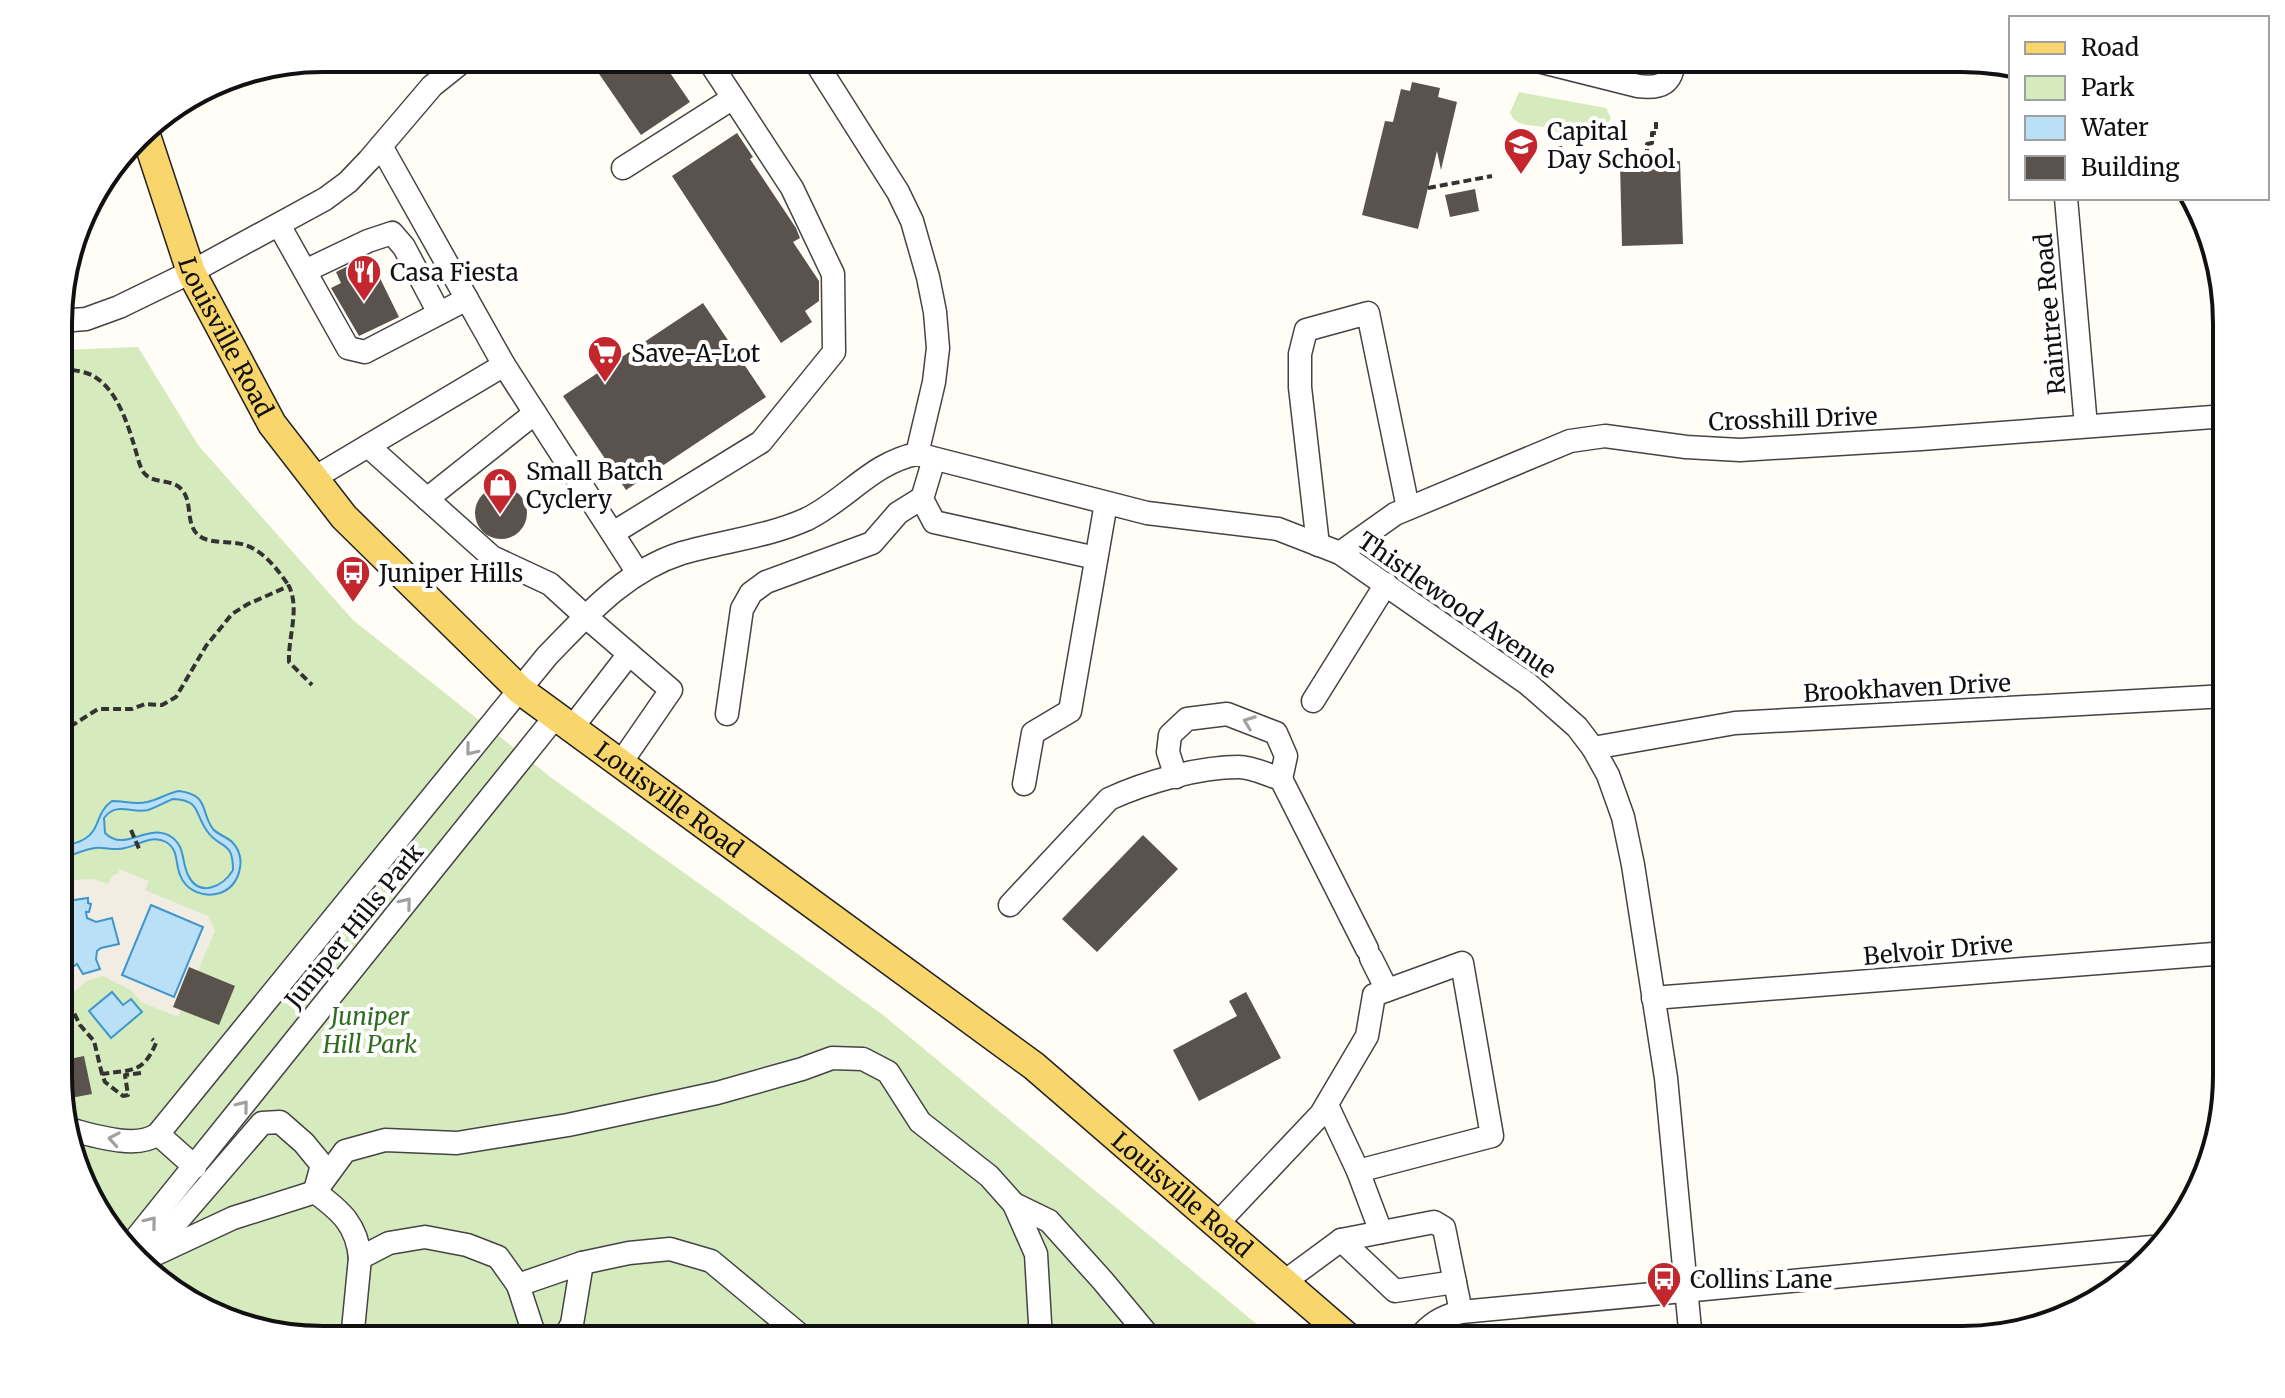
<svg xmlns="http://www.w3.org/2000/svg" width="2285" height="1398" font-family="Merriweather,serif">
<rect width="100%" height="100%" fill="#fffdf5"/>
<g fill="#d5ebbd">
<path d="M1519,92L1606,108L1611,118C1606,125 1601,133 1593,136C1577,142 1558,131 1543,127C1530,124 1517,128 1510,113Z"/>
<path d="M138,347L198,445L353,620L553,779L883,1015L1276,1340H322L190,1304L102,1222L60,1109V350Z"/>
</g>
<path fill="#f1ede2" d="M119,869L149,881L145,890L208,916L215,931L198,970L189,967L174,1006L181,1010L178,1017L141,1002L131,990L103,976L87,981L75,991L67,1005L60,1006V976L77,964L84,974L100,968L96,959L97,951L101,948L119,943L96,922L87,918L86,912L91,905L87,903V898L67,901L60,904V884L72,880L93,879L108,884L113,875L119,873Z"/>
<g fill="#b9e0f7" stroke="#3f96cf" stroke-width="2" fill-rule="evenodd">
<path d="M179,791C210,795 200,812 213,829C218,835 228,837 233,843C247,859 240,886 220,893C204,898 186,891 180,875C175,863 179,850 166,842C152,834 139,845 125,848C116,851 105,847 95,848C83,850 71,855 60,860V848C68,845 79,843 86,838C100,829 96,812 112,801C124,801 135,805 147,802C158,800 167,793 179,791ZM173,799C201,800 194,813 207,831C220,850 233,839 233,870C223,887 199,898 188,875C181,861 186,846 170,836C146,823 125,853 105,833L104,818C117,801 131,814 148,810C157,807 165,802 173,799Z"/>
<path d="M88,898V903L91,904L89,912H86L87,918L96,922L112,918L119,944L101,948L97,951L96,959L100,969L83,974L77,964L60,976V904L67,901Z"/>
<path d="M151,905L203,927L174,997L122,975Z"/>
<path d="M112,992L123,1005L131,999L142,1012L111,1038L89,1011Z"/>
</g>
<g fill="#5a524d">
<path d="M611,58H660L690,102L641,135L595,68Z"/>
<path d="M1412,82L1440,88L1438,97L1457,102L1441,170L1437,151L1418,229L1362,215L1385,121L1393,122L1401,89L1410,91Z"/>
<path d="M737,133L753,157L750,159L796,228L800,238L793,242L819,281V301L805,311L812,322L781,343L672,176Z"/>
<path d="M1680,161L1683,244L1622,246L1620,163Z"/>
<path d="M1475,189L1479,211L1450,217L1445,195Z"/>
<path d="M352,264L357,275L374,266L399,317L359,336L331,288L341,283L336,272Z"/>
<path d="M703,303L766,397L626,490L563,396Z"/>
<circle cx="501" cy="513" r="26"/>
<path d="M1143,835L1178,869L1097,952L1062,919Z"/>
<path d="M189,967L235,986L219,1025L173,1007Z"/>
<path d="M1246,992L1281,1058L1199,1101L1173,1050L1237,1016L1229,1001Z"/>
<path d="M84,1056L92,1094L60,1100V1061Z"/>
</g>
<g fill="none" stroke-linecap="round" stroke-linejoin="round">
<defs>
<g id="minor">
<path d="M813,58L898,192L912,221L928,277L935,312L938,348L934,382L917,454"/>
<path d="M1526,58L1638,86C1661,89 1673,84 1674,58"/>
<path d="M623,168L733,98"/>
<path d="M2066,198L2086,426"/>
<path d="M279,225L348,348L365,352L467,299"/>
<path d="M305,271L368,241L392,233L404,247L439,313"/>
<path d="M60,321L86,319L119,307L191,272L325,199L348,182L369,160L432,86L467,58"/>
<path d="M504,365L638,573"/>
<path d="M368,446L492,557L550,584L585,616L671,690L620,764"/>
<path d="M934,459L922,499L934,522L1096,558"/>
<path d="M314,478L504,365L381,146"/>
<path d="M427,499L535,413"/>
<path d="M613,533L761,442L834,352L833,274L792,188L707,58"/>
<path d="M1318,545L1300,387V354L1306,330L1368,313L1408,508"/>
<path d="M1340,553L1395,514L1570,441L1605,436L1686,447L1740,450L1921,439L2226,416"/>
<path d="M1313,701L1386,584"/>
<path d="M727,714L742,609L751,593L766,582L872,543L898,513L922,498"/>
<path d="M571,729L629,654"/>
<path d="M1593,748L1735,723L2226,696"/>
<path d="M1176,777L1168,752L1170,735L1187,719L1227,714L1276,733L1286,756L1281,779"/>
<path d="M1024,784L1033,733L1070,711L1106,503"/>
<path d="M1010,905L1109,799C1146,782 1198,767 1239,767C1252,767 1268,775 1281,779L1367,949"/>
<path d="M1371,958L1387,990"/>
<path d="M1653,998L2226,953"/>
<path d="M68,1129C93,1135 136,1150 158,1134L547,656C587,615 625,571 682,553C723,541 767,537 807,519C846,500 873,462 917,454L1147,513L1278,529L1340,553L1528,684L1577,727L1593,748L1608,775L1623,817L1633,865L1666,1078L1691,1340"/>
<path d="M158,1134L195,1167"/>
<path d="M1358,1171L1381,1232"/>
<path d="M315,1192C341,1211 357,1225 360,1258"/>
<path d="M1014,1204L1049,1221L1103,1281L1152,1340"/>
<path d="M1217,1224L1321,1114L1367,1036L1374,995L1462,963L1492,1136L1358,1171L1327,1105"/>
<path d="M1341,1240L1395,1291L1455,1282"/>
<path d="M129,1247L555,717"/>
<path d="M149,1254L262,1123L280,1122L304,1143L322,1165L316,1187"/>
<path d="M143,1260L233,1218L315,1192L345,1151L385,1140L457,1143L568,1125L717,1093L802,1069L832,1058L863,1059L888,1072L920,1122L989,1176L1014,1204L1036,1254L1041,1340"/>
<path d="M1284,1282L1341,1240L1434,1222L1444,1228L1461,1312"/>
<path d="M518,1285L536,1340"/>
<path d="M352,1340L360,1258L389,1243L425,1237L467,1245L498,1257L518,1285L582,1263L629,1253L670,1249L711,1261L806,1340"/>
<path d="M563,1340L572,1324L582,1263"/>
<path d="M1417,1340C1430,1324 1441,1317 1461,1312L2152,1247"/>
</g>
<g id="major">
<path id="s1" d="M144,129L191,272L272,424L344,517L520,690L1034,1066L1351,1340"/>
</g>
</defs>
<use href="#minor" stroke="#444" stroke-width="25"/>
<use href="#major" stroke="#222" stroke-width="31"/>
<g stroke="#333" stroke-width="4" stroke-dasharray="8 4" stroke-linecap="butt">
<path d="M1647,157V144L1652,143V133H1656V122"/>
<path d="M1560,166V135"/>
<path d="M1617,169V158L1647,157L1648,162"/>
<path d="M1428,188L1492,176"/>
<path d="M60,368C71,370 86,371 95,377C117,391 127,422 134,445C137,454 139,466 144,473C154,485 173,478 182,490C193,502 185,523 198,535C210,545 231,540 245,545C264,551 278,570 289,586"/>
<path d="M60,733L98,709H132L145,704L162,705L176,697L206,646L232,614L248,604L289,586C300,610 288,636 289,662L312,685"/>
<path d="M131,830L140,851"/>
<path d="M60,863L63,865L68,881"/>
<path d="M69,1003L80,1025L94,1041L102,1074"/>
<path d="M141,1073L125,1075L128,1095L123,1096L105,1082L102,1074C132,1069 143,1074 156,1043L152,1039"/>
</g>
<use href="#minor" stroke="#fff" stroke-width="22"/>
<use href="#major" stroke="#f9d66b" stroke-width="28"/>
</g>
<defs><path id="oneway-chevron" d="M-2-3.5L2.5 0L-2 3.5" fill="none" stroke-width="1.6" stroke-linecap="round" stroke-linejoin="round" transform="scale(2)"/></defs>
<g stroke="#a0a0a0">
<use href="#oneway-chevron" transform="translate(1249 722) rotate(-159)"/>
<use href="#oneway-chevron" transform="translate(471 750) rotate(129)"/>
<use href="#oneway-chevron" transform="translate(406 903) rotate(-51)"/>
<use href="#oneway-chevron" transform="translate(243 1106) rotate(-51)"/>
<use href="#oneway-chevron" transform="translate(114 1139) rotate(-170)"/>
<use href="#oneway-chevron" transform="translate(151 1222) rotate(-51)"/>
</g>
<defs>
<symbol id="school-pin" viewBox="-11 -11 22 30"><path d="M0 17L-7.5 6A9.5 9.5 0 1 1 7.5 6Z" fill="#c4262e" stroke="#fff"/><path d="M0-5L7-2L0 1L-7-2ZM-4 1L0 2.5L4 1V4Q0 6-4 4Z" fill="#fff"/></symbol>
<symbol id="restaurant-pin" viewBox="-11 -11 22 30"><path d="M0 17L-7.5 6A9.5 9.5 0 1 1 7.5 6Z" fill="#c4262e" stroke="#fff"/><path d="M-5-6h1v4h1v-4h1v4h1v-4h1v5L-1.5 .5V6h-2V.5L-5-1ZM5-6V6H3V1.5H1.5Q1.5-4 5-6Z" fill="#fff"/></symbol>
<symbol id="supermarket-pin" viewBox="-11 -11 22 30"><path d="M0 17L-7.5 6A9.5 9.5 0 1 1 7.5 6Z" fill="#c4262e" stroke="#fff"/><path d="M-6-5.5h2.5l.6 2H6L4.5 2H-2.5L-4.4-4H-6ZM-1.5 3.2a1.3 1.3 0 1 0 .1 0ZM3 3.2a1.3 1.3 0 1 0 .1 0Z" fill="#fff"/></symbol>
<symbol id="shop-pin" viewBox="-11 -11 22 30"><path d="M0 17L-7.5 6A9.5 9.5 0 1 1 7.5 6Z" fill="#c4262e" stroke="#fff"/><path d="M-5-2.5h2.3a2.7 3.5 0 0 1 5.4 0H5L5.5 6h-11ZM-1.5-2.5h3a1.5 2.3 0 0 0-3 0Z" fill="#fff"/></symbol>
<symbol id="bus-pin" viewBox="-11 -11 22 30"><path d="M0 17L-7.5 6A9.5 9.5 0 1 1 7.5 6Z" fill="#c4262e" stroke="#fff"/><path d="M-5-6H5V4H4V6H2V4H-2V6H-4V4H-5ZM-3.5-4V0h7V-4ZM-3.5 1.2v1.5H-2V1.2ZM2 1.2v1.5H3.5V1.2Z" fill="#fff"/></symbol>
</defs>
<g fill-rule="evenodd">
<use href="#school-pin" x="1501" y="125" width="40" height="54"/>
<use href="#restaurant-pin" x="344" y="252" width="40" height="54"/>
<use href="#supermarket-pin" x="585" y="333" width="40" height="54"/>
<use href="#shop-pin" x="480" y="465" width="40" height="54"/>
<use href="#bus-pin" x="333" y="553" width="40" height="54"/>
<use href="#bus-pin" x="1644" y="1259" width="40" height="54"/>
</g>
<g text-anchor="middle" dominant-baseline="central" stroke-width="8" stroke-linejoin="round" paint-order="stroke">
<g font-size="24" fill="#111" stroke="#fff" text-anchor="start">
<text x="1547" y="131">Capital<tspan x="1547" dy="28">Day School</tspan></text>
<text x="390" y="272">Casa Fiesta</text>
<text x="631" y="353">Save-A-Lot</text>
<text x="526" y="471">Small Batch<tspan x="526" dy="28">Cyclery</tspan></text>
<text x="379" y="573">Juniper Hills</text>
<text x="1690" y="1279">Collins Lane</text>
</g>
<g font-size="24" fill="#111" stroke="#fff">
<text transform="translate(2050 314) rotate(-95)">Raintree Road</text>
<text stroke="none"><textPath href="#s1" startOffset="224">Louisville Road</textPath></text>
<text transform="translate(1793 419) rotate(-2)">Crosshill Drive</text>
<text transform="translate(1457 605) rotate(35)">Thistlewood Avenue</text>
<text transform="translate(1907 688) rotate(-3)">Brookhaven Drive</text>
<text stroke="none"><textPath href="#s1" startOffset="872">Louisville Road</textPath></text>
<text transform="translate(354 926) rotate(-51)">Juniper Hills Park</text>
<text transform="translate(1938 950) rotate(-5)">Belvoir Drive</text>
<text stroke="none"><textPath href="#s1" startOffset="1520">Louisville Road</textPath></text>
</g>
<g font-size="24" font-style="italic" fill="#2f6b1f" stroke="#fff">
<text x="370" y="1016">Juniper<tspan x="370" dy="28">Hill Park</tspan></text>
</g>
</g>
<path d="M0 0H2285V1398H0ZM323 72H1962A251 251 0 0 1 2213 323V1075A251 251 0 0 1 1962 1326H323A251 251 0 0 1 72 1075V323A251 251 0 0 1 323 72Z" fill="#fff" fill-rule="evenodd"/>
<path fill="none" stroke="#111" stroke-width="4" d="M323 72H1962A251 251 0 0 1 2213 323V1075A251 251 0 0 1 1962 1326H323A251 251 0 0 1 72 1075V323A251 251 0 0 1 323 72Z"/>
<rect x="2009" y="16" width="260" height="184" fill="#ffffff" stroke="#a0a0a0" stroke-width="2"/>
<rect x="2025" y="42" width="40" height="12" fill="#f9d66b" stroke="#a0a0a0" stroke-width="2"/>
<text x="2081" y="56" font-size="24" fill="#111111">Road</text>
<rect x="2025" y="76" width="40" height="24" fill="#d5ebbd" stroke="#a0a0a0" stroke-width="2"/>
<text x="2081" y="96" font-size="24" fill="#111111">Park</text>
<rect x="2025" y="116" width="40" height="24" fill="#b9e0f7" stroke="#a0a0a0" stroke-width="2"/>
<text x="2081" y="136" font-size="24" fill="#111111">Water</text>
<rect x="2025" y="156" width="40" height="24" fill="#5a524d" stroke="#a0a0a0" stroke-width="2"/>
<text x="2081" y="176" font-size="24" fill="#111111">Building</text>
</svg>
